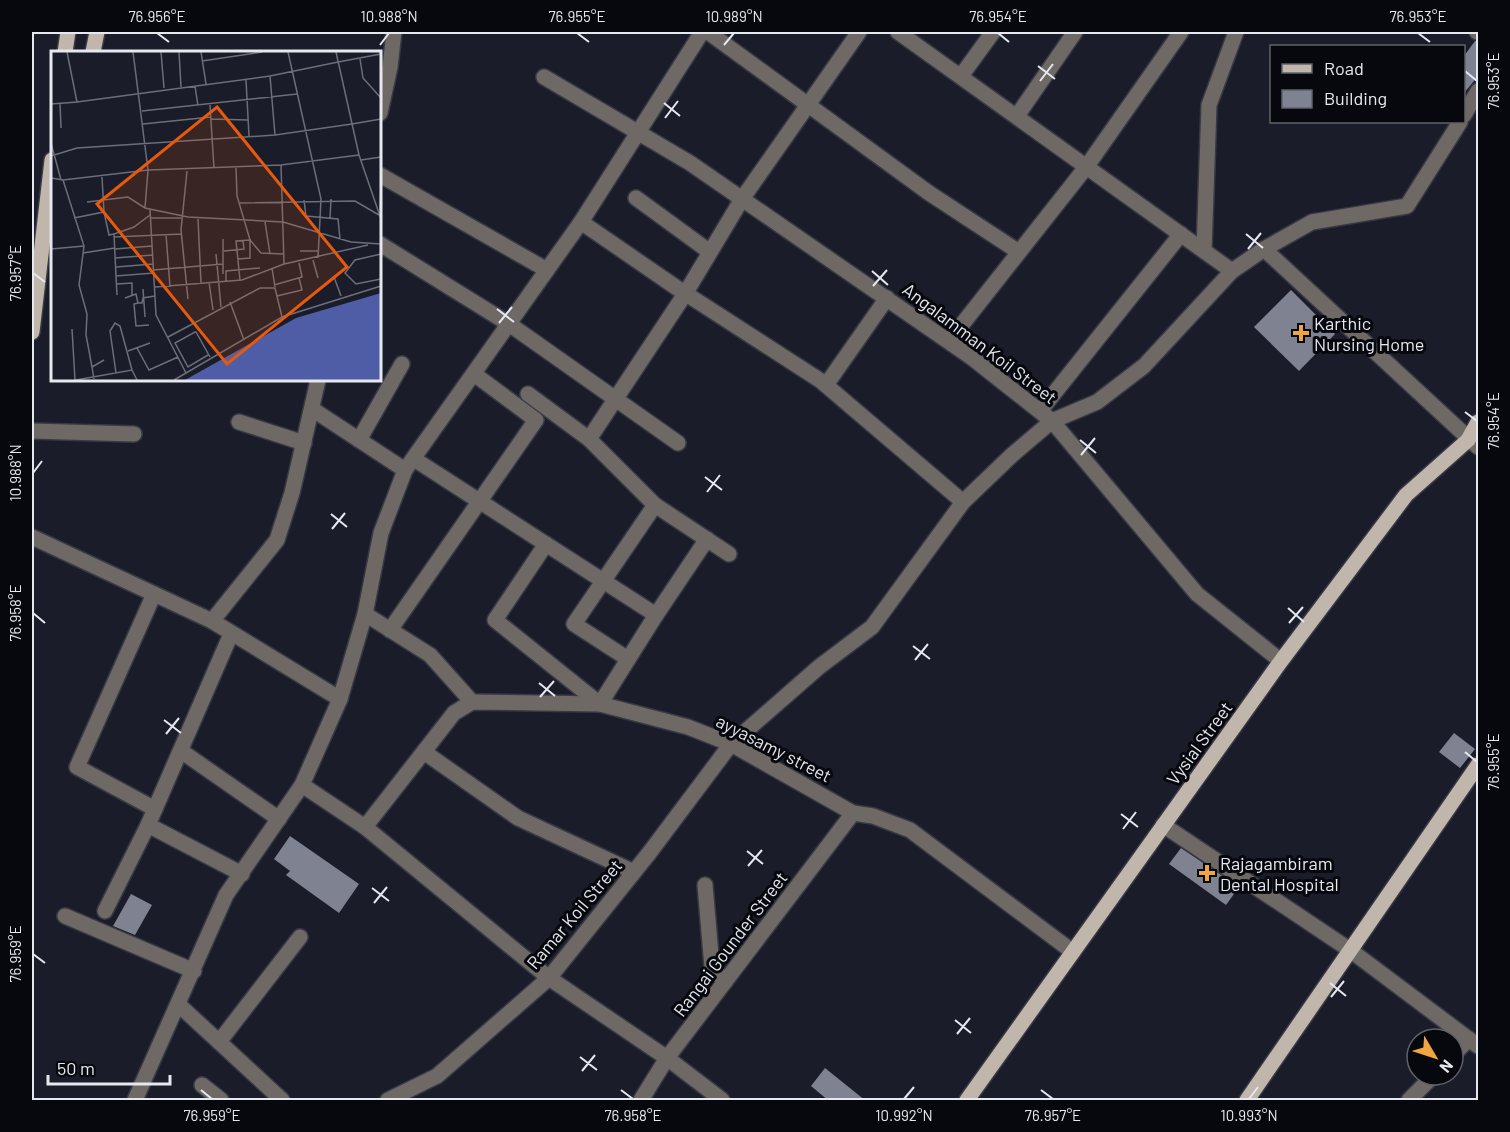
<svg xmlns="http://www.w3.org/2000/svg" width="1510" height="1132" font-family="Barlow,sans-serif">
<rect width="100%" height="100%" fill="#1a1d29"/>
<g fill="#7e8291">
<path d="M1475,41L1479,42V75L1464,93V56Z"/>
<path d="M1291,290L1335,334L1299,371L1254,327Z"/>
<path d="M1454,733L1475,749L1460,768L1439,752Z"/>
<path d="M290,836L359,884L339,913L286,875L290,871L274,859Z"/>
<path d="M1181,848L1239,887L1226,905L1169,864Z"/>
<path d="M131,894L152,905L135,935L113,926Z"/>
<path d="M825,1068L866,1101H829L811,1086Z"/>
</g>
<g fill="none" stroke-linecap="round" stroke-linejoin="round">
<defs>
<g id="minor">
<path d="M708,32L929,193L1019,252"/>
<path d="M898,32L1232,271"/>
<path d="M1477,32H1478"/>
<path d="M961,76L993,32"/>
<path d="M544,77L690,163L971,357L1052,421L1197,594L1281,661"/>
<path d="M380,113L390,67L394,32"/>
<path d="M1464,115L1478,91"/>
<path d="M1017,116L1075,32"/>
<path d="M380,175L547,270"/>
<path d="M636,198L710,252"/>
<path d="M581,222L677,288L821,381L963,502"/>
<path d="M380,244L509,324L678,443"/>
<path d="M1264,249L1478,447"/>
<path d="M1204,251L1209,105L1236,32"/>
<path d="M949,341L1087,166L1181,32"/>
<path d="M826,385L887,298"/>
<path d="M528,394L589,439L655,505L729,554"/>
<path d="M312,409L405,470"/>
<path d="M1040,411L1181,234"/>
<path d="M239,422L304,443"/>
<path d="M32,431L134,434"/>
<path d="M589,439L685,294L742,199L859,32"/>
<path d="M359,440L402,364"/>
<path d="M414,459L656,615L600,704L495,620L546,544"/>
<path d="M32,537L212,621L277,540L292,493L318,380"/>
<path d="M154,594L77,767L155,809"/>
<path d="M365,614L430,655L472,702"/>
<path d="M656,615L707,539"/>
<path d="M212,621L340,699"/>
<path d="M390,630L536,420L474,374"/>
<path d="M231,634L148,825L242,874"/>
<path d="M628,659L574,624L655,505"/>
<path d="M181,751L279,819"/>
<path d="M424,752L518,818L634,872"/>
<path d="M302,785L340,699L365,614L381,533L405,470L581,222L702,32"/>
<path d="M1163,825L1350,950L1478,1046"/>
<path d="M365,827L454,713L472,702L600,704L688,727L731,744L853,813L873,816L910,830L1073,952"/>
<path d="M705,885L712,967L725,982"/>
<path d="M105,911L148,825"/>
<path d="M65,916L194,971"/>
<path d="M179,1005L282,1100"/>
<path d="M219,1042L300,937"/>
<path d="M1453,1055L1469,1039"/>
<path d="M202,1085L221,1100"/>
<path d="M135,1100L226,895L302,785L365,827L549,978L667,1058L722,1100"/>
<path d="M388,1100L437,1076L549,978L650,852L731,744L819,667L872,627L963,502L1012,455L1052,421L1097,402L1144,366L1232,271L1264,249L1312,222L1407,206L1460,122"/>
<path d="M641,1100L667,1058L853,813"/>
<path d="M1409,1100L1434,1075"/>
</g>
<g id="major">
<path d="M65,52L68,32"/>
<path d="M93,52L97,32"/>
<path d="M32,332L52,160"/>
<path d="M967,1100L1281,661L1406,495L1468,440L1478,422"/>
<path d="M1247,1100L1478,765"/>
</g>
</defs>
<use href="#minor" stroke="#373945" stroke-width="18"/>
<use href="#major" stroke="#373945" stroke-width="18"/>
<use href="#minor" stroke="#6e6964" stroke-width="15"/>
<use href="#major" stroke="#c0b6ab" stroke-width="15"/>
</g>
<path fill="none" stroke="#e6e8f0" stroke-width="2" d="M157,33L169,42M577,33L589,42M998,33L1009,42M1418,33L1430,42M380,45L389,33M724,45L734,33M1038,66L1055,79M1465,71L1477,81M1040,81L1053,64M664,103L680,116M665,118L678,101M1246,234L1263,248M1248,249L1261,233M872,271L888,285M33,273L45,282M873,286L887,270M497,309L514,322M499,323L512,307M1465,412L1477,421M1080,440L1096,453M1081,455L1095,438M33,473L42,461M705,477L722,490M707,492L720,475M331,514L347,527M332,529L345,513M1288,608L1304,622M33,613L45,623M1289,623L1303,607M913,646L930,659M915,660L928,644M539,683L555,696M540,697L554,681M164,720L181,733M166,734L179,718M1465,752L1477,762M1121,814L1138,827M1123,829L1136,812M747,851L763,864M748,866L762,850M372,888L389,901M374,903L387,887M33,954L45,963M1330,983L1346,996M1331,997L1344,981M955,1020L971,1033M957,1034L970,1018M580,1057L597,1070M582,1071L595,1055M201,1090L212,1099M621,1090L633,1099M1041,1090L1053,1099M904,1099L914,1087M1249,1099L1258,1087"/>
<g fill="#f1a540" stroke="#07080d" stroke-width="2">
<path d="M1298 324h6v6h6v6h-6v6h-6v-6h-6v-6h6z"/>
<path d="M1204 864h6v6h6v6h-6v6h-6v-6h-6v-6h6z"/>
</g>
<g text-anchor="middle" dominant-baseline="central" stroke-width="6" stroke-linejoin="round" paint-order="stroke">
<g font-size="18" fill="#e6e8f0" stroke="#07080d" text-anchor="start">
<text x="1314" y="323">Karthic<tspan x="1314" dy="21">Nursing Home</tspan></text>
<text x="1220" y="863">Rajagambiram<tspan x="1220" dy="21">Dental Hospital</tspan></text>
</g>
<g font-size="18" fill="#e6e8f0" stroke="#07080d">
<text transform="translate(980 343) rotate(37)">Angalamman Koil Street</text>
<text transform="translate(1199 743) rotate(-54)">Vysial Street</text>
<text transform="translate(774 748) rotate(27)">ayyasamy street</text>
<text transform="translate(574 914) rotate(-50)">Ramar Koil Street</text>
<text transform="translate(730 944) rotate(-53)">Rangai Gounder Street</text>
</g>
</g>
<g transform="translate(51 51)">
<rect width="330" height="330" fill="#1a1d29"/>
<path d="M330,242V329H134L245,267Z" fill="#4e5da6"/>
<path fill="none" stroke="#6c6e79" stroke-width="1.5" d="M82,1L97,119L94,157M110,1L113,37M128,1L130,36M150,1L155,33M237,1L270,148L267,207M285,1L308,104L330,168M309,8L312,27L330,47M151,10L211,1M287,11L330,3M219,25L224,84M195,29L198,85M144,35L147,55M26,51L219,25L287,11M9,52L10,77M0,53L26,51L16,1M159,54L163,118M91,60L246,43M160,68L197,69M92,73L160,66M301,73L330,68M0,92L10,129M0,105L26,97L224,84L301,73M310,109L330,106M230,114L233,213L317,194M185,117L186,145L199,189L210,202L232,203M136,120L130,179L137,248M51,126L53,161M0,127L12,129L97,119L230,114L308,104M12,129L33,195L28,234L36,263L35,284L41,316M253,149L255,165L287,168L289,188M36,151L77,146L94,157L137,166L232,171L300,191L330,193M189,152L304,150L328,164M99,159L105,264L135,322M329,159L330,134M99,164L83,176L63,183L65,225L103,222M23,167L53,161L58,184L63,183M99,167H130M279,167L280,148M147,168L150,232M214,171L219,203M115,183L119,236M63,186L131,183M172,188V223M0,198L33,195M64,198L101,195M173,200L193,198L192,190M249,200H268M32,202L64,197M165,203L170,256M330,203L304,209L294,222L305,233L330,228M64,207L102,204M187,208L199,207V189L185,190L188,219L189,229M262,209L267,227M65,216L102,213M221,217L224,236M102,219L172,213M65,225L66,244M283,226L290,245M175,230V220L209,217M158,231L162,259M66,233L81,232V245M223,234L251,226L248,212M104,236L191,229L233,213M92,238L94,266M226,245L251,239L248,227M74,247L85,243L87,252H91L92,247L104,245M179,251L193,289M87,252L83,253L85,275L98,274M21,278L24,329M117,286L209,237H224L231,266M86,297L98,319L127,306M77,300L99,292M157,304L137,316L124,292L144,281H145L159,306M65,322L59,280L64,272L69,275L81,319M43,328L41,316L53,309M25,329L81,319L86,329M123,329L231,266L330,235"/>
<path fill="#e8590c" fill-opacity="0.15" stroke="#e8590c" stroke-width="3" d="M166,56L296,216L176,313L46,153Z"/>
<rect width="330" height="330" fill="none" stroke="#e6e8f0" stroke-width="3"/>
</g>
<rect width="1510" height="1132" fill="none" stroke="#07080d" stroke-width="66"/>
<rect x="1270" y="45" width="195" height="78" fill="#07080d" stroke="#606268" stroke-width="1.5"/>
<rect x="1282" y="64" width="30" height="9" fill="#c0b6ab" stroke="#606268" stroke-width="1.5"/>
<text x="1324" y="75" font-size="18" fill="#e6e8f0">Road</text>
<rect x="1282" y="90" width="30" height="18" fill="#7e8291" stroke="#606268" stroke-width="1.5"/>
<text x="1324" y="105" font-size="18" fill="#e6e8f0">Building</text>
<g transform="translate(1435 1057) rotate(129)"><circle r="28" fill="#07080d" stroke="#606268" stroke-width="1.5"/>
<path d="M0-4.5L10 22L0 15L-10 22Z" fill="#f1a540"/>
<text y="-9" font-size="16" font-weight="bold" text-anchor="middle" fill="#e6e8f0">N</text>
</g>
<path d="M48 1075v9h122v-9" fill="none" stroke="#e6e8f0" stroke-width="3"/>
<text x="57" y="1075" font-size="18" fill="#e6e8f0" stroke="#07080d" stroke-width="4.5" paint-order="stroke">50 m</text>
<rect x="33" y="33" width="1444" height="1066" fill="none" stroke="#e6e8f0" stroke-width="2"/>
<g font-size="15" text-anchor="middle" fill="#e6e8f0">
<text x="157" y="22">76.956°E</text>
<text x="389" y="22">10.988°N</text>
<text x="577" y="22">76.955°E</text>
<text x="734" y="22">10.989°N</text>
<text x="998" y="22">76.954°E</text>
<text x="1418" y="22">76.953°E</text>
<text transform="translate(1494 81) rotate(-90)" y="5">76.953°E</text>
<text transform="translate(16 273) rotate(-90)" y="5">76.957°E</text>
<text transform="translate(1494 421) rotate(-90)" y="5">76.954°E</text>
<text transform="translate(16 473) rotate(-90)" y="5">10.988°N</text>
<text transform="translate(16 613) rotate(-90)" y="5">76.958°E</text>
<text transform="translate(1494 762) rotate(-90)" y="5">76.955°E</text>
<text transform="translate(16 954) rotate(-90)" y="5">76.959°E</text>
<text x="212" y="1121">76.959°E</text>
<text x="633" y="1121">76.958°E</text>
<text x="904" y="1121">10.992°N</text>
<text x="1053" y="1121">76.957°E</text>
<text x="1249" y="1121">10.993°N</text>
</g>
</svg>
